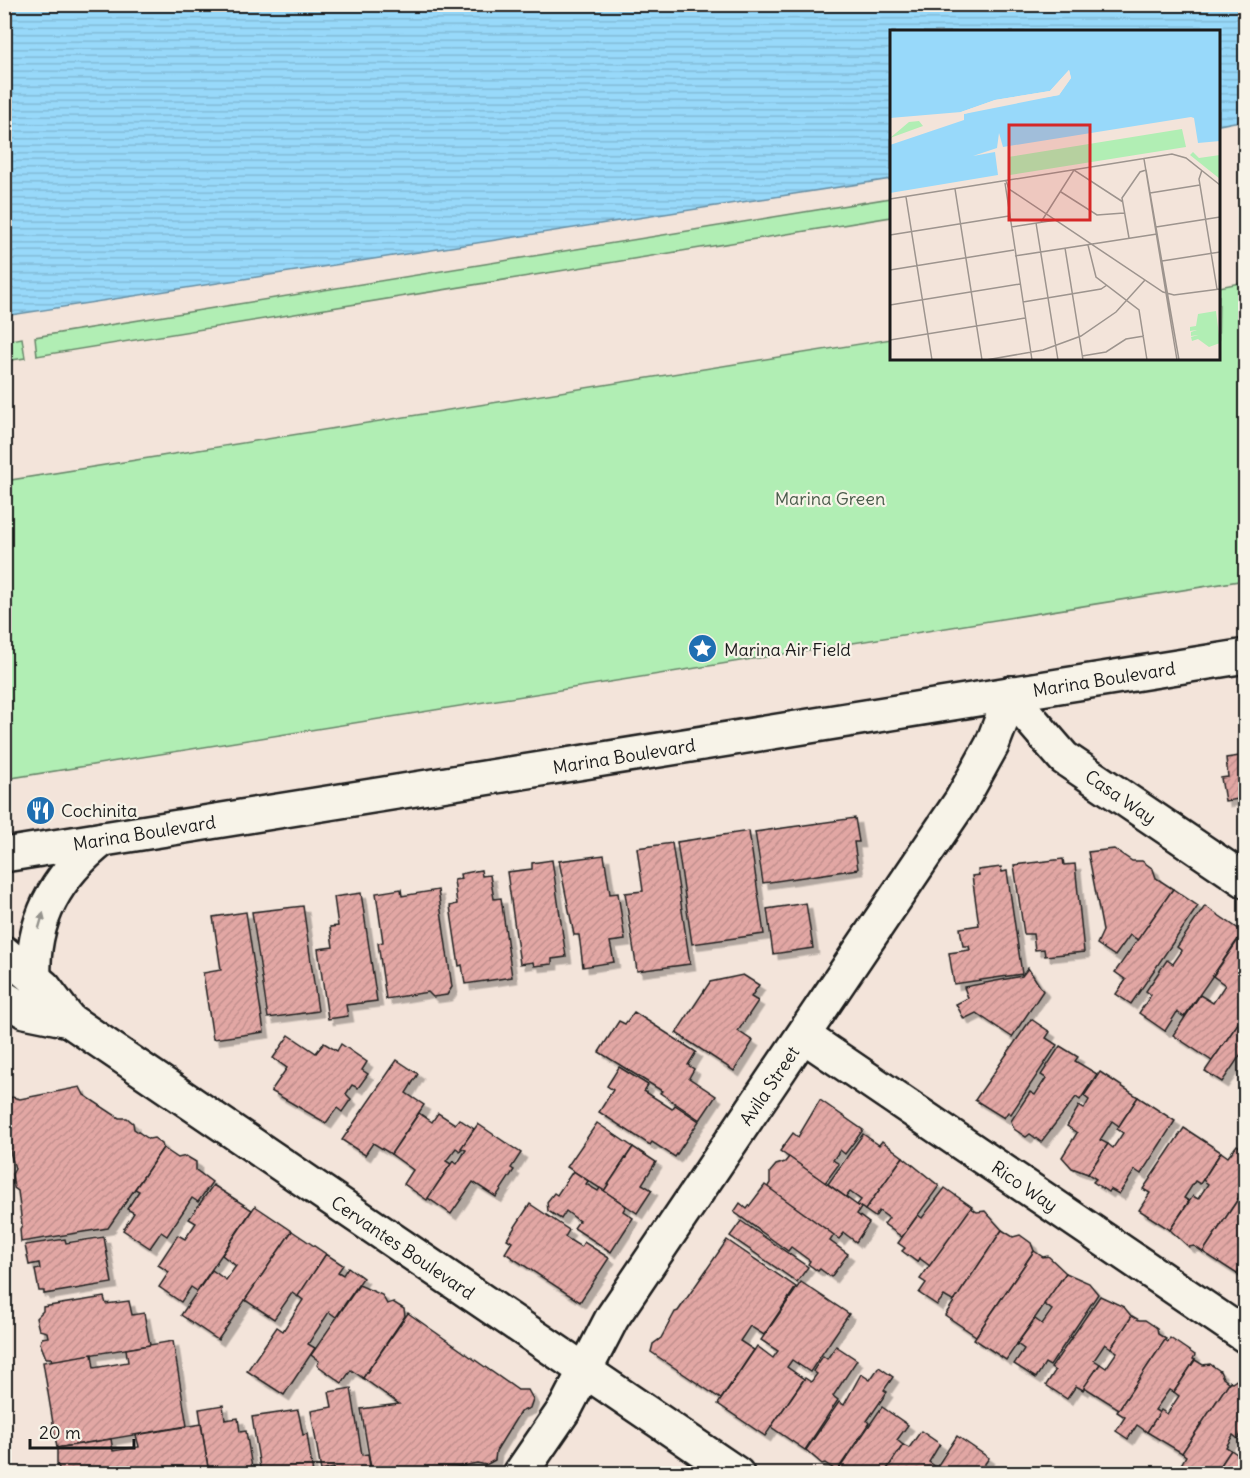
<svg xmlns="http://www.w3.org/2000/svg" width="1250" height="1478" font-family="Delius,sans-serif">
<defs>
<pattern id="water-rules" width="6" height="5" patternUnits="userSpaceOnUse" patternTransform="scale(1.5)"><rect width="6" height="5" fill="#98d9fa"/><path d="M0 2.5h6" fill="none" stroke="#82bad6"/></pattern>
<pattern id="building-hatch" width="6" height="6" patternUnits="userSpaceOnUse" patternTransform="scale(1.5)"><rect width="6" height="6" fill="#e2a7a4"/><path d="M-1 1l2-2M0 6l6-6M5 7l2-2" fill="none" stroke="#c18f8d"/></pattern>
<filter id="shadow"><feDropShadow dx="5.5" dy="5.5" stdDeviation="0" flood-color="#0004"/></filter>
</defs>
<rect width="100%" height="100%" fill="#f3e4da"/>
<filter id="ink" filterUnits="userSpaceOnUse"><feTurbulence type="fractalNoise" baseFrequency=".0167" numOctaves="2"/><feDisplacementMap in="SourceGraphic" scale="12" xChannelSelector="R" yChannelSelector="G"/><feConvolveMatrix kernelMatrix="1 2 1 2 8 2 1 2 1" color-interpolation-filters="sRGB"/></filter>
<g filter="url(#ink)">
<g fill="#b1eeb4" stroke="#668568" stroke-width="1.5">
<path d="M891,198V217L37,356L35,337Z"/>
<path d="M1245,282V580L5,779V481L891,339L892,358H1218L1219,287Z"/>
<path d="M22,338L25,358L5,361V341Z"/>
</g>
<path fill="url(#water-rules)" stroke="#668da1" stroke-width="1.5" d="M5,4L1245,5V120L1219,125L1218,32H892L891,179L5,316Z"/>
<g fill="url(#building-hatch)" stroke="#1c1c1c" stroke-width="1.5" filter="url(#shadow)">
<path d="M1246,755V829L1243,830L1239,799L1225,801L1221,778L1228,777L1226,758Z"/>
<path d="M855,818L859,842H854L858,869L763,883L755,832Z"/>
<path d="M749,831L764,934L692,944L677,842Z"/>
<path d="M672,843L690,964L637,971L625,893L643,891L637,848Z"/>
<path d="M1114,849L1132,861H1142L1153,869L1156,878L1173,889L1138,940L1130,935L1115,956L1097,944L1103,931L1088,852Z"/>
<path d="M604,855L610,894L618,893L625,940L610,942L614,962L583,967L579,935H574L559,861Z"/>
<path d="M1063,859L1064,865L1075,864L1084,952L1045,956L1044,949L1035,950L1033,934H1024L1014,865Z"/>
<path d="M552,860L566,957L552,959V964L534,966L533,962L520,964L507,872L532,869V863Z"/>
<path d="M1001,867L1002,872L1007,871L1022,974L954,984L949,953L970,950L969,946H963L960,928L979,925L972,876L979,875L978,870Z"/>
<path d="M481,870L482,876L490,875L494,899L501,898L512,977L465,984L462,965L459,966L450,906L457,904L454,880L461,879L460,874Z"/>
<path d="M401,889L402,896L438,890L452,987L447,995L433,997L428,992L386,999L378,943L383,942L376,893Z"/>
<path d="M1173,889L1198,906L1131,1004L1116,994L1126,980L1115,972Z"/>
<path d="M361,893L377,1001L346,1005L348,1016L328,1019L318,949L333,947L330,927L338,926L334,897Z"/>
<path d="M806,903L813,948L773,954L767,909Z"/>
<path d="M303,906L318,1011L268,1018L252,912Z"/>
<path d="M1205,906L1243,932L1184,1017L1177,1012L1165,1031L1139,1013L1151,995L1146,991L1167,960L1173,964L1182,951L1177,947Z"/>
<path d="M246,912L264,1032L213,1039L203,973L221,970L213,917Z"/>
<path d="M1243,933L1246,935V1012L1212,1061L1173,1035L1200,995L1213,1003L1225,985L1213,976Z"/>
<path d="M1028,968L1043,991L1012,1037L976,1013L964,1019L956,1004L968,998L964,987L1022,976Z"/>
<path d="M743,975L759,985L751,997L758,1001L738,1031L753,1041L734,1071L676,1033L710,982Z"/>
<path d="M634,1012L696,1052L688,1065L694,1069L689,1078L716,1096L700,1120L660,1093L662,1091L599,1052L619,1021L625,1024Z"/>
<path d="M1246,1012V1047L1222,1082L1205,1071Z"/>
<path d="M1031,1019L1050,1032L1046,1038L1057,1045L1011,1114L1008,1112L1004,1118L975,1100Z"/>
<path d="M289,1035L316,1053L324,1043L337,1051L341,1044L367,1062L362,1070L368,1074L358,1088L352,1085L346,1094L351,1099L342,1112L337,1108L326,1123L271,1091L287,1068L273,1058Z"/>
<path d="M1060,1046L1078,1057L1075,1061L1097,1074L1080,1100L1076,1097L1041,1142L1030,1134L1026,1137L1014,1129L1011,1121L1030,1092L1035,1095L1046,1078L1041,1075Z"/>
<path d="M397,1060L418,1074L406,1093L424,1105L391,1154L373,1143L365,1155L342,1140Z"/>
<path d="M619,1067L648,1085L644,1091L672,1109L675,1105L699,1121L675,1157L652,1142L650,1145L599,1112L613,1090L607,1086Z"/>
<path d="M1100,1072L1138,1097L1119,1126L1112,1121L1100,1140L1108,1144L1088,1174L1072,1168L1062,1157L1077,1133L1067,1126L1079,1106L1084,1109L1089,1100L1084,1096Z"/>
<path d="M80,1087L84,1095L119,1118H127L133,1123L134,1129L149,1139L154,1138L162,1144L163,1148L108,1228L21,1242L20,1229L22,1225L18,1191L14,1188L12,1174L15,1169L6,1137L10,1132L4,1115V1101L12,1097L20,1099Z"/>
<path d="M1138,1097L1175,1121L1141,1174L1135,1170L1119,1194L1110,1189L1108,1192L1093,1182L1096,1179L1088,1174L1108,1144L1113,1148L1123,1133L1117,1129Z"/>
<path d="M820,1100L863,1130L845,1154L840,1150L833,1160L839,1164L825,1183L780,1151L793,1133L798,1137Z"/>
<path d="M419,1113L432,1122L438,1113L455,1124L459,1119L474,1129L460,1151L456,1148L446,1161L451,1164L427,1200L404,1184L413,1170L391,1154Z"/>
<path d="M597,1123L633,1147L604,1191L567,1167Z"/>
<path d="M478,1124L521,1153L511,1168L514,1170L496,1197L473,1182L451,1214L428,1198L453,1161L457,1164L466,1150L461,1148Z"/>
<path d="M1184,1128L1221,1152L1200,1184L1195,1181L1184,1198L1189,1201L1170,1230L1139,1210L1150,1193L1143,1189Z"/>
<path d="M863,1134L879,1145L882,1141L903,1157L865,1210L857,1205L861,1200L850,1192L846,1197L828,1184Z"/>
<path d="M1237,1145L1246,1151V1187L1203,1252L1194,1246L1189,1247L1170,1230L1193,1196L1198,1199L1208,1184L1203,1180L1221,1152L1228,1157Z"/>
<path d="M633,1147L656,1162L642,1184L652,1190L637,1213L604,1191Z"/>
<path d="M163,1148L178,1158L186,1156L196,1162V1170L212,1182L198,1202L192,1198L167,1236L161,1232L150,1248L123,1230L134,1213L127,1209L139,1191L135,1189Z"/>
<path d="M789,1157L861,1208L857,1214L869,1223L856,1242L844,1233L839,1239L767,1188L770,1183V1172L776,1165L785,1162Z"/>
<path d="M903,1157L939,1186L902,1237L884,1224L889,1218L879,1211L875,1217L865,1210Z"/>
<path d="M573,1171L588,1181L586,1184L598,1191L600,1188L626,1206L623,1211L633,1218L611,1252L574,1228L579,1221L566,1211L561,1219L548,1211L547,1202L554,1193L557,1195Z"/>
<path d="M213,1185L252,1210L197,1291L191,1287L181,1302L159,1287L169,1272L158,1265L178,1235L185,1239L196,1223L189,1219Z"/>
<path d="M765,1185L834,1235L830,1241L848,1254L831,1277L820,1269L818,1271L808,1264L810,1261L791,1247L788,1251L734,1212L740,1203L747,1209Z"/>
<path d="M1246,1187V1261L1237,1274L1203,1252Z"/>
<path d="M945,1188L972,1207L930,1266L919,1258L917,1262L902,1251L905,1248L898,1243L918,1215L922,1218Z"/>
<path d="M530,1204L569,1230L565,1237L581,1247L584,1242L609,1258L580,1302L505,1253L512,1242L507,1239Z"/>
<path d="M255,1206L292,1231L218,1340L181,1315L212,1270L226,1280L236,1266L222,1255Z"/>
<path d="M971,1208L977,1212L985,1211L1002,1230L954,1302L944,1296L937,1305L919,1293L926,1283L920,1279Z"/>
<path d="M741,1221L808,1267L797,1282L730,1236Z"/>
<path d="M1002,1230L1013,1237L1020,1235L1031,1243L1034,1251L976,1336L945,1315Z"/>
<path d="M292,1231L326,1254L298,1297L292,1293L274,1319L245,1300Z"/>
<path d="M104,1237L112,1283L44,1294V1291H39L35,1270L40,1269L39,1263L29,1265L25,1245L65,1239L66,1243Z"/>
<path d="M727,1240L796,1287L764,1335L750,1326L740,1341L754,1350L721,1399L651,1352L653,1344L661,1338L675,1312L678,1311Z"/>
<path d="M1034,1251L1043,1257L1048,1256L1066,1273L1006,1360L974,1339Z"/>
<path d="M326,1254L343,1265L338,1272L343,1275L348,1267L363,1278L336,1317L329,1312L308,1344L315,1348L284,1395L247,1371L277,1327L283,1331L303,1300L298,1296Z"/>
<path d="M1246,1261V1284L1237,1274Z"/>
<path d="M1066,1273L1089,1283L1098,1294L1050,1366L1045,1363L1036,1378L1014,1364L1024,1349L1017,1344L1035,1319L1042,1324L1052,1310L1044,1304Z"/>
<path d="M801,1282L849,1314L810,1372L792,1360L787,1367L804,1379L765,1436L718,1404L757,1346L773,1358L778,1351L761,1340Z"/>
<path d="M359,1285L382,1295L387,1304L393,1302L404,1309L405,1316L363,1378L351,1370L342,1383L317,1365L319,1361L311,1355Z"/>
<path d="M1100,1296L1124,1307L1132,1317L1111,1348L1105,1344L1094,1360L1100,1364L1083,1390L1076,1386L1067,1399L1046,1385L1055,1371L1051,1368Z"/>
<path d="M104,1297L106,1304L129,1301L132,1315L144,1313L150,1345L52,1361L51,1358H46L40,1343L42,1338L48,1337L47,1332L39,1330L36,1318L43,1311V1307Z"/>
<path d="M408,1313L518,1390H528L533,1399L530,1408L520,1412L496,1451L495,1460L486,1465L477,1463L435,1472L372,1474L361,1409L399,1404L363,1378Z"/>
<path d="M1132,1316L1139,1320H1145L1157,1328L1158,1334L1166,1339L1119,1409L1084,1387L1100,1364L1106,1368L1117,1352L1111,1348Z"/>
<path d="M1170,1338L1195,1355L1193,1359L1195,1360L1174,1392L1169,1390L1155,1410L1160,1413L1147,1432L1137,1425L1128,1439L1116,1431L1125,1417L1117,1412L1165,1340L1168,1342Z"/>
<path d="M173,1341L187,1426L57,1448L43,1362L92,1354L94,1368L128,1362L126,1349Z"/>
<path d="M836,1346L857,1360L833,1396L838,1400L805,1450L771,1427L805,1378L811,1382L817,1374L813,1371L823,1356L827,1359Z"/>
<path d="M1195,1360L1203,1365L1210,1364L1220,1371L1223,1378L1229,1383L1182,1453L1147,1432L1161,1410L1167,1414L1179,1396L1174,1392Z"/>
<path d="M879,1367L893,1377L884,1390L887,1392L867,1421L869,1423L837,1471L825,1463L822,1464L806,1450L839,1402L844,1405L861,1374L870,1380Z"/>
<path d="M1238,1379L1246,1384V1427L1238,1439L1233,1435L1226,1447L1231,1450L1215,1474H1187L1179,1468L1186,1456L1182,1453L1230,1381L1232,1383Z"/>
<path d="M351,1388L362,1455L368,1454L371,1474H335L334,1468L321,1471L311,1411L332,1407L329,1392Z"/>
<path d="M223,1405L225,1420L238,1418L240,1432L246,1431L253,1474H209L199,1409Z"/>
<path d="M882,1407L908,1425L897,1440L903,1445L884,1474L837,1472Z"/>
<path d="M298,1410L303,1435L307,1434L313,1474H261L252,1417Z"/>
<path d="M201,1424L209,1474H62L57,1464V1448L111,1439L113,1451L139,1447L136,1435Z"/>
<path d="M921,1431L940,1444L929,1462L936,1467L932,1474H884L903,1445L909,1448Z"/>
<path d="M957,1436L989,1458L978,1474H932Z"/>
<path d="M1246,1441V1474H1215L1231,1450L1237,1454Z"/>
</g>
<g fill="none" stroke-linecap="round" stroke-linejoin="round">
<defs>
<g id="minor">
<path id="s1" d="M1012,693L1026,714L1064,758L1246,881"/>
<path id="s2" d="M4,953L44,987L69,1020L737,1474"/>
<path d="M4,998L25,1011L69,1020"/>
<path id="s3" d="M804,1036L1246,1336"/>
<path id="s4" d="M520,1474L566,1407L612,1318L961,801L992,745L1012,693"/>
</g>
<g id="major">
<path id="s5" d="M4,855L1246,656"/>
<path d="M34,979C31,919 57,875 103,839"/>
</g>
</defs>
<use href="#minor" stroke="#1c1c1c" stroke-width="38"/>
<use href="#major" stroke="#1c1c1c" stroke-width="38"/>
<use href="#minor" stroke="#f7f3e8" stroke-width="33"/>
<use href="#major" stroke="#f7f3e8" stroke-width="33"/>
</g>
<defs><path id="oneway-solid" d="M-6-.8H1V-3.2L6.5 0L1 3.2V.8H-6Z" transform="scale(1.5)"/></defs>
<use fill="#94928c" href="#oneway-solid" transform="translate(41 921) rotate(-74)"/>
</g>
<defs>
<symbol id="sight-disc" viewBox="-11 -11 22 22"><circle r="9.5" fill="#1f6fb2" stroke="#f7f3e8"/><path d="M0-6L1.8-2.2L6-1.7L2.9 1.2L3.7 5.4L0 3.3L-3.7 5.4L-2.9 1.2L-6-1.7L-1.8-2.2Z" fill="#fff"/></symbol>
<symbol id="restaurant-disc" viewBox="-11 -11 22 22"><circle r="9.5" fill="#1f6fb2" stroke="#f7f3e8"/><path d="M-5-6h1v4h1v-4h1v4h1v-4h1v5L-1.5 .5V6h-2V.5L-5-1ZM5-6V6H3V1.5H1.5Q1.5-4 5-6Z" fill="#fff"/></symbol>
</defs>
<g fill-rule="evenodd">
<use href="#sight-disc" x="686" y="632" width="33" height="33"/>
<use href="#restaurant-disc" x="24" y="794" width="33" height="33"/>
</g>
<g text-anchor="middle" dominant-baseline="central" stroke-width="4.5" stroke-linejoin="round" paint-order="stroke">
<g font-size="18" fill="#495b4a" stroke="#f7f3e8">
<text x="830" y="498">Marina Green</text>
</g>
<g font-size="18" fill="#1c1c1c" stroke="#f7f3e8" text-anchor="start">
<text x="724" y="649">Marina Air Field</text>
<text x="61" y="810">Cochinita</text>
</g>
<g font-size="18" fill="#1c1c1c" stroke="#f7f3e8">
<text stroke="none"><textPath href="#s5" startOffset="1114">Marina Boulevard</textPath></text>
<text stroke="none"><textPath href="#s5" startOffset="628">Marina Boulevard</textPath></text>
<text stroke="none"><textPath href="#s1" startOffset="152">Casa Way</textPath></text>
<text stroke="none"><textPath href="#s5" startOffset="142">Marina Boulevard</textPath></text>
<text stroke="none"><textPath href="#s4" startOffset="462">Avila Street</textPath></text>
<text stroke="none"><textPath href="#s3" startOffset="267">Rico Way</textPath></text>
<text stroke="none"><textPath href="#s2" startOffset="498">Cervantes Boulevard</textPath></text>
</g>
</g>
<g transform="translate(890 30)">
<rect width="330" height="330" fill="#f3e4da"/>
<path d="M29,91L33,96L0,108L19,92ZM292,99L296,117L120,145L118,127ZM303,122L309,128L330,125V149L300,125ZM326,281L330,313L319,317L308,309L302,311L301,307L308,305L301,306V302L307,300L300,301V297L306,296L308,284Z" fill="#b1eeb4"/>
<path d="M0,0H330V111L308,113L304,88L301,87L113,117L109,103L107,118L83,126L105,122L108,145L0,163V115L74,90V84L102,76L169,65L181,48L179,40L160,61L105,70L71,82L0,88Z" fill="#98d9fa"/>
<path d="M179,40L181,48L169,65L74,84L71,82L105,70L160,61Z" fill="#f3e4da"/>
<path fill="none" stroke="#9d948e" stroke-width="1.5" d="M254,129L287,330M256,140L289,330M312,140L309,149L327,259M116,151L119,159L273,262L284,265L330,259M115,153L142,330M65,159L92,330M171,162L207,185L234,183M260,163L310,155M16,167L42,330M0,169L282,124L296,128L330,155M151,192L184,140L233,172M146,193L168,330M121,197L166,190M266,197L330,187M0,205L119,186M239,208L232,168L250,142L256,140M198,215L206,247L249,280L257,330M175,218L193,330M125,226L267,204M272,231L330,222M0,240L124,220M133,272L211,259L217,255M0,275L130,254M0,310L135,288M192,326L216,322L236,309L254,306M96,330L153,320L191,306L226,282L255,250"/>
<path fill="#d62828" fill-opacity="0.15" stroke="#d62828" stroke-width="3" d="M119,95H200V190H119Z"/>
<rect width="330" height="330" fill="none" stroke="#1c1c1c" stroke-width="3"/>
</g>
<rect width="1250" height="1478" fill="none" stroke="#f7f3e8" stroke-width="24"/>
<rect x="12" y="12" width="1226" height="1454" fill="none" stroke="#1c1c1c" stroke-width="2" filter="url(#ink)"/>
<path d="M30 1439v9h104v-9" fill="none" stroke="#1c1c1c" stroke-width="3"/>
<text x="39" y="1439" font-size="18" fill="#1c1c1c" stroke="#f7f3e8" stroke-width="4.5" paint-order="stroke">20 m</text>
</svg>
